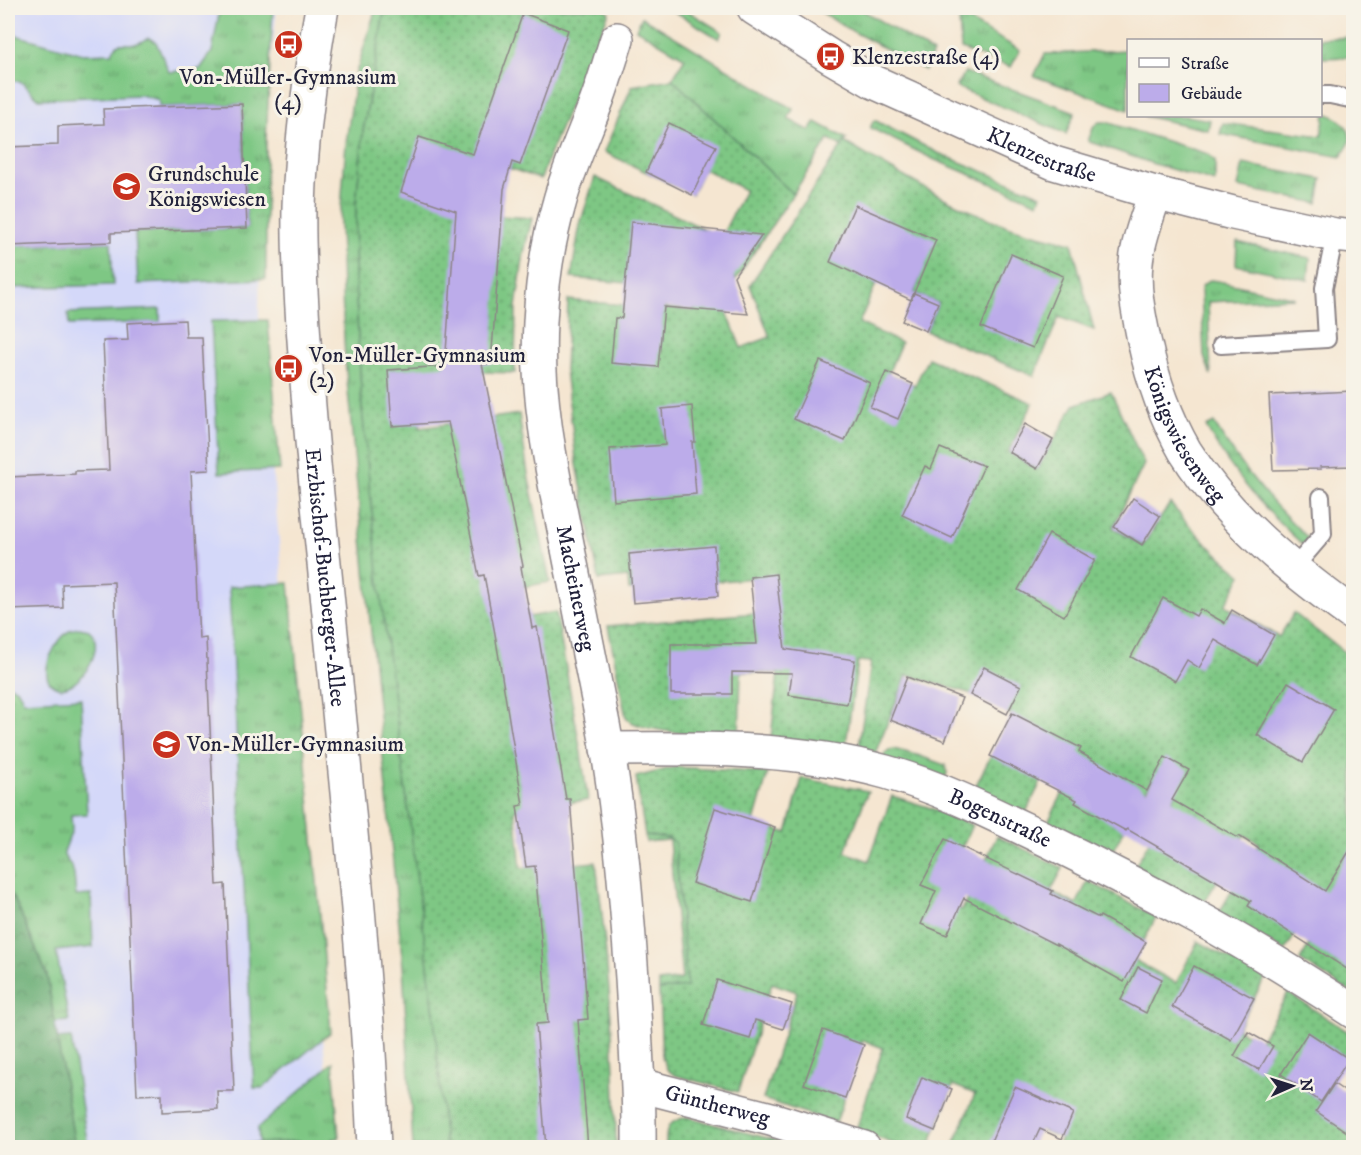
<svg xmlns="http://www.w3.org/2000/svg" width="1361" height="1155" font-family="'IM FELL DW Pica',serif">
<defs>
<pattern id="grass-tufts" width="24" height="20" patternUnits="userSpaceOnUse" patternTransform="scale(1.5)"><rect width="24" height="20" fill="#7ec784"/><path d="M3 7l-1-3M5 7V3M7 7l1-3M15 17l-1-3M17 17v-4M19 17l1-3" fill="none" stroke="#67a16d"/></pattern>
<pattern id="forest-crowns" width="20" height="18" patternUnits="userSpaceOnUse" patternTransform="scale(1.5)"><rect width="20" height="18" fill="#66ac72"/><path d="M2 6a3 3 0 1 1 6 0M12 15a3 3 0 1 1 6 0" fill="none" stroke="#548c5f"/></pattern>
<pattern id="garden-dots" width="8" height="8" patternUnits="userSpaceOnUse" patternTransform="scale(1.5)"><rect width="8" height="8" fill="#7ec784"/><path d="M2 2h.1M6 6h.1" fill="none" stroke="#67a16d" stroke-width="1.8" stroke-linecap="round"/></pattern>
</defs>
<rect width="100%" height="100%" fill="#f7f3e8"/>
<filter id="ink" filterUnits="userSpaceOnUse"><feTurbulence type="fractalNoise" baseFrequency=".0167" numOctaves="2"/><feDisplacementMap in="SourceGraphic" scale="12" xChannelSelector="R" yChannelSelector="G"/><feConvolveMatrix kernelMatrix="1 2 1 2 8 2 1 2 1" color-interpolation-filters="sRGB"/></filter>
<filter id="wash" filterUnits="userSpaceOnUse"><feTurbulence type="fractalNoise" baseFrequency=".008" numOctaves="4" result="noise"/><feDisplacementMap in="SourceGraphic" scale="24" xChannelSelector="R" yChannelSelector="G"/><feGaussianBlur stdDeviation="1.35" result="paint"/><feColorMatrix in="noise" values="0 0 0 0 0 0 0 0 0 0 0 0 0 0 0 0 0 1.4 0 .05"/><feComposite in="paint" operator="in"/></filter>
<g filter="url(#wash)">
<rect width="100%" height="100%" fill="#f5e6d1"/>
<path fill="#d4d8f9" d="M8,8H277L262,137L259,315L332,1139L185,1147H75L47,975L18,907L8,889Z"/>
<g fill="url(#grass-tufts)" stroke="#507460" stroke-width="1.5">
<path d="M220,8H273L266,140V279L138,284L135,232L247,228L242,104L159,107V100L141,95L39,99L20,81H8V33L83,54L112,53C118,39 122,45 134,44C138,44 144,40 149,38L156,42L169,72L200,69L212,52Z"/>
<path d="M376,8H385L363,132L356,204L355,279L362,408L434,1013L445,1147H413L403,967L345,360L342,293L340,221L346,143L356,73Z"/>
<path d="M669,8H683L722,32L719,39Z"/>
<path d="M815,8H859L933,53L925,70L843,26Z"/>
<path d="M642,17L793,109L788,119L810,131L816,122L847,139L841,146L829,139L793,194L672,79L685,58L636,29Z"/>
<path d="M959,19H966L1020,50L1011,67L961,49Z"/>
<path d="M1353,37V94L1351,57L1321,58L1320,40H1288Z"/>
<path d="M1128,50V110L1034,76L1045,54Z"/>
<path d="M965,72L1075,112L1066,134L956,87Z"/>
<path d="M1325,113C1338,117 1354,128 1349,144C1347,148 1343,153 1341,157L1220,134L1223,123L1321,136Z"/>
<path d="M1144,116H1187L1210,120L1208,130Z"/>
<path d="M874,120L938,153L1041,195L1038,203L935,160L870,128Z"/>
<path d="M1099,122H1106L1208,154L1215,161V182L1154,164L1088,141L1094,126Z"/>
<path d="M1243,164L1322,179L1318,203L1238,187Z"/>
<path d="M111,242L113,285L8,288V246Z"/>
<path d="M1237,242L1310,258L1308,280L1236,265Z"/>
<path d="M1210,280L1218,281L1295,298L1208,302L1211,375L1204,356L1201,289L1203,285Z"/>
<path d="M160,309V322L69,325L68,313Z"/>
<path d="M268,320L280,470L219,473L211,321Z"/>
<path d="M1214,423C1240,466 1271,503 1308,538L1303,545C1264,509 1232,474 1206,427Z"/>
<path d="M289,583L331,1032L263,1088H254L229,587Z"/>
<path d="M80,628C83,629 86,629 89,630C110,646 75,700 53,685C36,674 57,637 71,630C74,629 77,628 80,628Z"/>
<path d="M8,686C17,686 21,693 23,701L81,698L87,814L71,815L72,830L64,852V856L72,867L74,874L76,896L91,895L93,947L56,951L69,1021L54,1022L47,975L18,907L8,889Z"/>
<path d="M893,749L917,755L945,765L947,773L944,780L883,759L885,753Z"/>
<path d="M645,835L670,838L675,843L687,987L659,990V982L682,979L669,840L646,842Z"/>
<path d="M71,1038L88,1147H75L57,1039Z"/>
<path d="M333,1062L339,1138L332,1139V1147H301L300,1141L259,1143L258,1128Z"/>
</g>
<path fill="url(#forest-crowns)" stroke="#446756" stroke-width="1.5" d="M8,889L18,907L47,975L75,1147H8Z"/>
<g fill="url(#garden-dots)" stroke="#507460" stroke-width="1.5">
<path d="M385,8H602L609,12L549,155L541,179L419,138L500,216L532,218L524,253L516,307L515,373L415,370L420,428L519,414L528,474L550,582L523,587L529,617L556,612L581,753L588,800L515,810L521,868L596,862C608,957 615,1052 616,1147H445L434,1013L379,582L362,408L355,279L356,204L363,132Z"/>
<path d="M672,79L793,194L728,291L727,312L741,348L770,337L750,285L844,142C896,172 948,204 1005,225C1027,233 1049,238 1072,243L1094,330L1059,317L1034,376L926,331L938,303L914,293L921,275L886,261L859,323L901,343L888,374L915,385L928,358L1033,403L1008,452L1037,470L1074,405L1111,392L1144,464L1113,528L1143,546L1170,503C1192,530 1214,553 1242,575L1225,605L1279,637L1294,613L1353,659V994L1300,960L1335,901L1321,892L1285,951L1219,913L1259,843L1244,835L1204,903L1134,868L1176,794L1152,780L1110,855L1047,824L1081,758L1059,746L1025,814L973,791L1012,715L969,693L907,675L874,756L858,753L871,662L858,661L845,750L771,738L778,673L741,672L739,736C715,735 641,734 626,718L608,626L757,613L753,578L629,590L628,577L599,580L576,459L565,370L568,300L694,311L696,289L571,278L580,224L595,177L721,237L745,190L704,169L692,194L604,152L632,86Z"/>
<path d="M675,767L768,773L754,822L787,833L802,778L868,791L845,852L869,861L892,796L928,807L972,825L939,899L962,910L997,836L1063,868L1051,891L1076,905L1088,881L1156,917L1134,960L1176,983L1198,941L1265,978L1237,1029L1260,1041L1288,993L1353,1035V1050L1331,1084L1353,1098V1147H1056L1061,1138L1024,1122L1012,1147H953L975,1094L953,1085L929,1147H903L856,1130L883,1048L863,1040L836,1123L763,1099L797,992L772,983L738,1092L674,1075L667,1069L662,1057L659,990L687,987L675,843L669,838L645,835L636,777Z"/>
<path d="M687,1117L801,1147H666C666,1127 666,1122 687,1117Z"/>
<path d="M300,1141L301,1147H185Z"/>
</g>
<g id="blocks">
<g fill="#bcacea">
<path d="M523,13L568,30L520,165L512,162L504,189L491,364H482L523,566L521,567L532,628L537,627L566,799H570L588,1019L578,1020L588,1148H546L536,1024L548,1023L535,866L526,867L517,806L523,805L495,634L484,575L479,576L448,422L392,426L388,370L445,366L456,211L401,192L419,137L473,154Z"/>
<path d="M242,104L247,228L111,233V242L8,246V147L58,145V126L104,124L103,109Z"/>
<path d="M669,123L716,146L692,195L646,172Z"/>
<path d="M855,205L936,240L911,300L830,262Z"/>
<path d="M631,222L762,235L734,276L748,314L664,307L658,367L611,363L615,318H622Z"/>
<path d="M1011,254L1063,276L1033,348L981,327Z"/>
<path d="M914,293L938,303L926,331L902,321Z"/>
<path d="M185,320L186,337H202L209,470L191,471L199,639L206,638L217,885L225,884L234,1091H217L218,1109L162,1112V1094L137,1095L114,582L62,584L63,608L8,610V477L75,474V471L109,470L103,341L128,340L127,323Z"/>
<path d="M820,361L870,383L845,441L794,419Z"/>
<path d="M886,372L913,384L898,419L870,407Z"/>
<path d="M1353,391V466L1320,467L1321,469L1273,470L1269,395Z"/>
<path d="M692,406L695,442H692L696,494L614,501L610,449L665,445L662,409Z"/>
<path d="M1025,424L1053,440L1037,469L1009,452Z"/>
<path d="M940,448L984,466L952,538L902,515L925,466L931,469Z"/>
<path d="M1133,498L1160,516L1142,545L1114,527Z"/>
<path d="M1049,534L1095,560L1064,616L1018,590Z"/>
<path d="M714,546L718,596L633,603L629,554Z"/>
<path d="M776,574L785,649L855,660L847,704L789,695L792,673L732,672V694H671V644H757L750,577Z"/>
<path d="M1163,598L1196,616L1200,609L1225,623L1224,624L1232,610L1274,635L1257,665L1215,640L1199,668L1187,660L1175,681L1131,657Z"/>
<path d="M984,667L1021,686L1007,714L970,695Z"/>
<path d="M907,677L962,698L945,741L890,720Z"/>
<path d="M1288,682L1334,709L1303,762L1257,735Z"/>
<path d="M1012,713L1081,748L1079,752L1147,791L1165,757L1189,770L1172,800L1238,838L1239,836L1325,891L1353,845V973L1248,906L1251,901L1127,829L1126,831L1075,803L1077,800L990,756Z"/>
<path d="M715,808L775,827L752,902L692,883Z"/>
<path d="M945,839L1053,891L1051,894L1099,918L1100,916L1146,942L1124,982L1056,944V945L964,898L947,935L921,924L936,891L921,885Z"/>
<path d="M1194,966L1254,998L1231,1040L1172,1007Z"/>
<path d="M1138,967L1162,979L1146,1013L1121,1000Z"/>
<path d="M717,980L792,1004L783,1029L755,1020L750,1039L703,1025Z"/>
<path d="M823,1030L864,1045L845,1098L804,1084Z"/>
<path d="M1248,1032L1273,1046L1259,1070L1234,1056Z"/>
<path d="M1308,1032L1349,1059L1321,1102L1281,1074Z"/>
<path d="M922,1077L952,1089L935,1131L906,1119Z"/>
<path d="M1334,1084L1353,1097V1136L1316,1111Z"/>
<path d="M1015,1087L1073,1113L1062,1139L1040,1129L1031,1148H988Z"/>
</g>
</g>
</g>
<g filter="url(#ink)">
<use href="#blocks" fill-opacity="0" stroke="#8c8486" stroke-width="1.5"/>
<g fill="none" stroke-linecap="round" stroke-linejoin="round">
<defs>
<g id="lane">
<path d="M1320,95H1330L1354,100"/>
<path d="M1221,345L1327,339L1324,288L1335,235"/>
<path d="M1293,569L1323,534L1321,497"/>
</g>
<g id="street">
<path id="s1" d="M617,39C610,60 604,82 596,103C583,137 568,170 559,204C548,242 542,282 540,322C536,392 550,461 564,529C577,594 590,659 603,724C619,808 626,893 632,978C635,1034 640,1091 639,1148"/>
<path id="s2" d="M1155,193C1148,216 1138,239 1136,263C1133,289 1139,315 1144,340C1152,377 1166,418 1185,451C1227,518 1290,569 1354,615"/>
<path id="s3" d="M607,749C701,748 795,747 886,772C942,788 993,814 1045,839C1098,865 1150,892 1202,920C1254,948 1304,980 1354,1012"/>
<path id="s4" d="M639,1085L771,1119L864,1148"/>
</g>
<g id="secondary">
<path id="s5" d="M322,8C310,73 301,140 299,207C298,251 301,296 304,340C309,414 316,489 324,563C343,758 366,952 374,1148"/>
<path id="s6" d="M754,8L831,57L874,82L1054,163L1155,193L1233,213L1335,235L1354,237"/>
</g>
</defs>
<use href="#lane" stroke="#8c8486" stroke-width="20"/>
<use href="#street" stroke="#8c8486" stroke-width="36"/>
<use href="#secondary" stroke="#8c8486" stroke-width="36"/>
<use href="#lane" stroke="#fff" stroke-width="16"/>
<use href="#street" stroke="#fff" stroke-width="33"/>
<use href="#secondary" stroke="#fff" stroke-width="33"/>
</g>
</g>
<defs>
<symbol id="bus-disc" viewBox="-11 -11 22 22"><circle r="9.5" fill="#c8321e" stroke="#f7f3e8"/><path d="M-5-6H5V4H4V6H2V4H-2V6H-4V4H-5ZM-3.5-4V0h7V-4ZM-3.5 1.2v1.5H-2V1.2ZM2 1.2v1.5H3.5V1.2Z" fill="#fff"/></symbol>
<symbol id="school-disc" viewBox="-11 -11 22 22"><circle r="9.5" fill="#c8321e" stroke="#f7f3e8"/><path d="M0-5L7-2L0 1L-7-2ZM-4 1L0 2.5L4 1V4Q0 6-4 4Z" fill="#fff"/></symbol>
</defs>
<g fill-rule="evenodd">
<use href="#bus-disc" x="272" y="28" width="33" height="33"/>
<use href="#bus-disc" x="814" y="40" width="33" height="33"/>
<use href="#school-disc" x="110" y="170" width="33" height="33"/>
<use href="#bus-disc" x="272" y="352" width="33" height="33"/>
<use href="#school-disc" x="150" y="728" width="33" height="33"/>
</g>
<g text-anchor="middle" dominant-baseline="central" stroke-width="6" stroke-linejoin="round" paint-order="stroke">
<g font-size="22" fill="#22223b" stroke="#f7f3e8" text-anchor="start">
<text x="852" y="57">Klenzestraße (4)</text>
<text x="288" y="77" text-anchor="middle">Von-Müller-Gymnasium<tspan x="288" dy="25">(4)</tspan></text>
<text x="148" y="174">Grundschule<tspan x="148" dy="25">Königswiesen</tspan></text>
<text x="309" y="355">Von-Müller-Gymnasium<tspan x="309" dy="25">(2)</tspan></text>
<text x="187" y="744">Von-Müller-Gymnasium</text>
</g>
<g font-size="22" fill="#22223b" stroke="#f7f3e8">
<text stroke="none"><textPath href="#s6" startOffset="324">Klenzestraße</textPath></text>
<text stroke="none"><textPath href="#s2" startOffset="254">Königswiesenweg</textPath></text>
<text stroke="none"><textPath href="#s5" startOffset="572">Erzbischof-Buchberger-Allee</textPath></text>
<text stroke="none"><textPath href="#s1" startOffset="564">Macheinerweg</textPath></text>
<text stroke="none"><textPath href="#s3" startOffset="404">Bogenstraße</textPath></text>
<text stroke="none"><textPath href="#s4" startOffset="81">Güntherweg</textPath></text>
</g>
</g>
<rect width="1361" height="1155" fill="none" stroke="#f7f3e8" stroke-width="30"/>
<rect x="1127" y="39" width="195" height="78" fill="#f7f3e8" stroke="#a29fa3" stroke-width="1.5"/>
<rect x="1139" y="58" width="30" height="9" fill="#ffffff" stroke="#a29fa3" stroke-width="1.5"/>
<text x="1181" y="69" font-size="18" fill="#22223b">Straße</text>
<rect x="1139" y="84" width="30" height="18" fill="#bcacea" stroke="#a29fa3" stroke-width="1.5"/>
<text x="1181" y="99" font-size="18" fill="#22223b">Gebäude</text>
<g transform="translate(1292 1086) rotate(87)" stroke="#f7f3e8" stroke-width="4.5" paint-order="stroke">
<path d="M0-4.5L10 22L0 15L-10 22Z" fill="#22223b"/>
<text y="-9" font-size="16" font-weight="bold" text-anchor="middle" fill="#22223b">N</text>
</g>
</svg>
